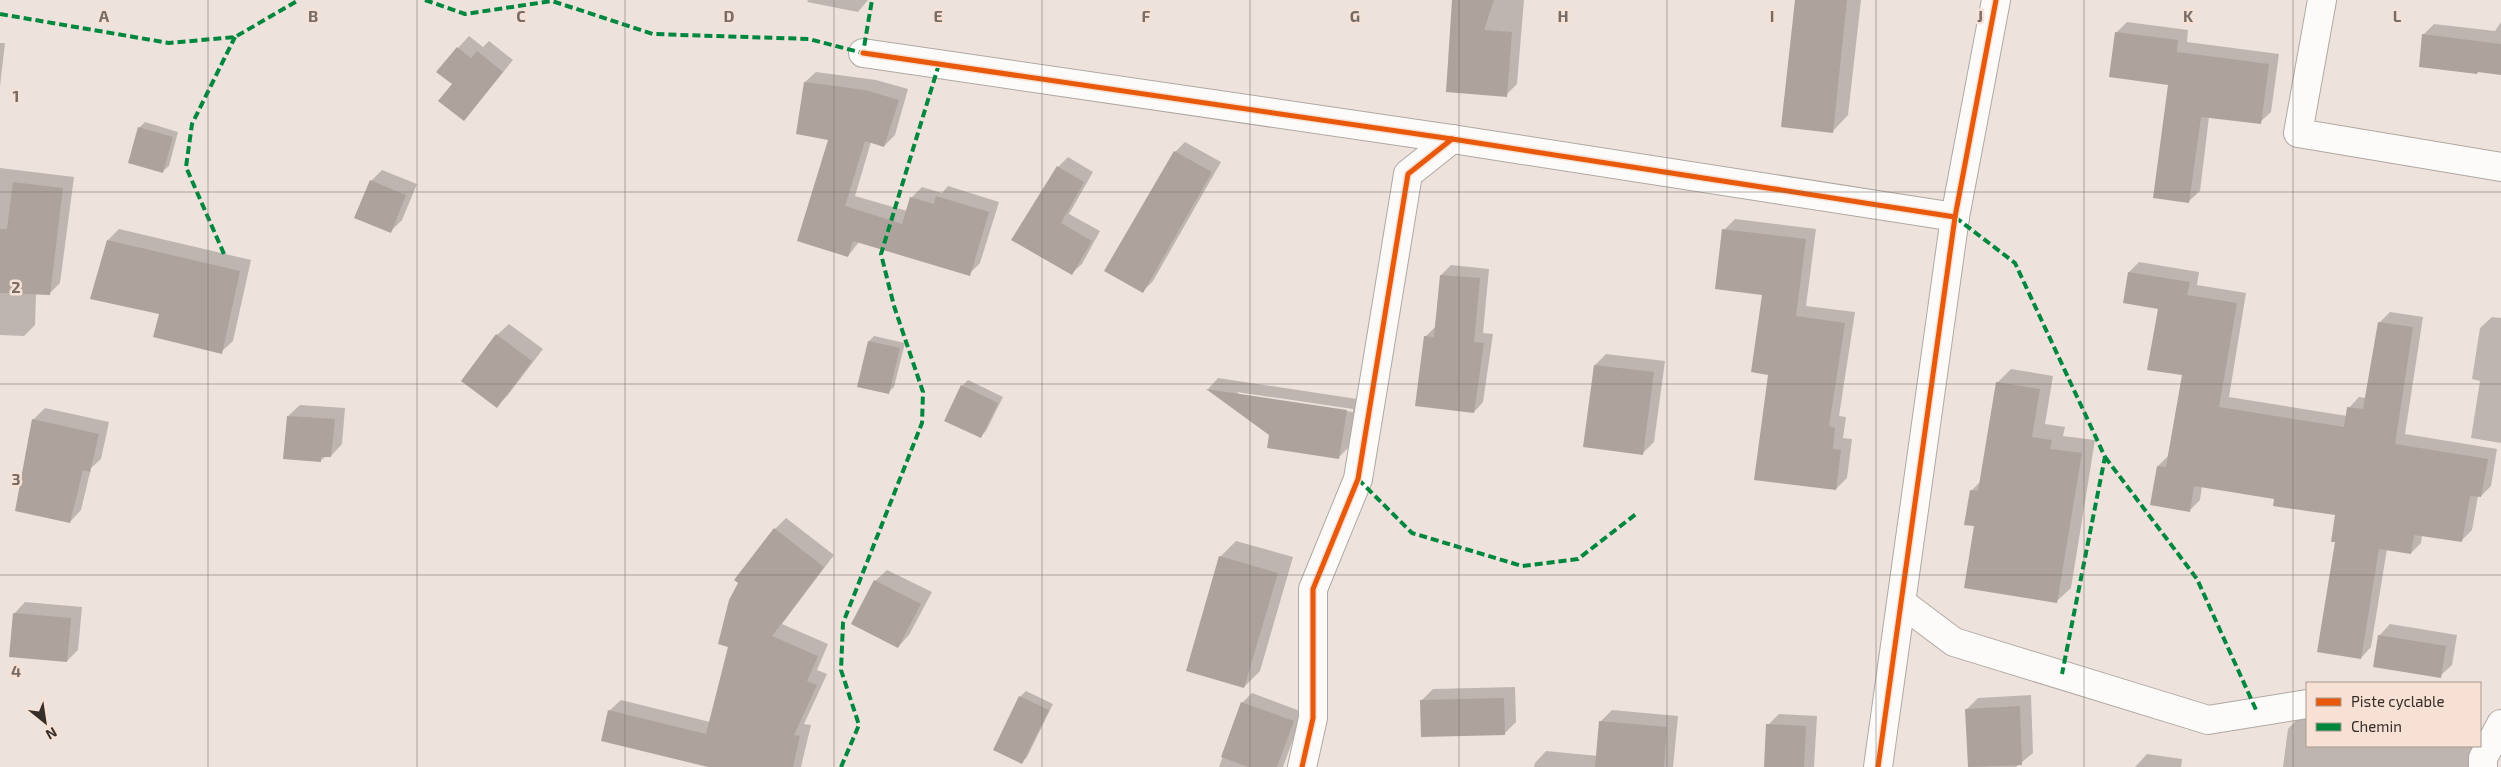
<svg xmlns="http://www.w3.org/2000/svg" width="2501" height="767" font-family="'Exo 2',sans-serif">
<rect width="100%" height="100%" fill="#eee3dc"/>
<g fill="#0003" fill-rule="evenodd">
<path d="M808,0H868L858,12L807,2Z"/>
<path d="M1460,0H1524L1517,84L1506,95Z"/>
<path d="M1796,0H1861L1848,115L1833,131Z"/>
<path d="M2127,22L2188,30L2187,42L2279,54L2271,112L2260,122L2209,117L2200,191L2189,201L2170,84L2116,33Z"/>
<path d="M2501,22V73L2480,71L2477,73L2423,35L2434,24L2495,31Z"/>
<path d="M469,36L483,47L489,41L513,60L464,120L453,83L458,48Z"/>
<path d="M0,43H5L0,86Z"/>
<path d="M816,72L876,80L908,89L895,135L884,146L871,142L855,196L907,211L911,198L922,187L942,193L948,186L999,202L980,263L969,274L859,242L848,256L830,139L805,82Z"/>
<path d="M145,122L178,132L169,166L163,171L139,128Z"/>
<path d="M1185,142L1221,162L1153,281L1143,291L1175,152Z"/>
<path d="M1068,157L1093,172L1069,214L1100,231L1082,264L1072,273L1013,240L1058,167Z"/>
<path d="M0,168L74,177L60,283L49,294L36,293L35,325L24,336L0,335Z"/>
<path d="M382,170L417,184L402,220L390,232L371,181Z"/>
<path d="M1735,219L1816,229L1806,306L1855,312L1839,416L1846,417L1843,438L1852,439L1847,478L1836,489L1769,373L1763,294L1724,230Z"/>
<path d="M119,229L251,260L233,341L221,352L160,313L108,240Z"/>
<path d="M2139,262L2199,272L2197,285L2246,293L2229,397L2347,416L2349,408L2359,397L2366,398L2380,322L2390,312L2423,317L2405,434L2497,449L2491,486L2481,496H2478L2472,530L2462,540L2422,535L2421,543L2411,553L2387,549L2371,647L2361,658L2336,541L2337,514L2275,498L2202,486L2200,500L2190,510L2158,466L2168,456L2183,374L2159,308L2129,272Z"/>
<path d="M1451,265L1489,269L1483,333L1493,334L1483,402L1474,412L1425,337L1435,327L1441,275Z"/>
<path d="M2492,317L2501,318V443L2471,438L2480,381L2472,379L2480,328Z"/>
<path d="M509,324L543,349L508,395L497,406V335Z"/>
<path d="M874,336L905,343L894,387L888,393L869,341Z"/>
<path d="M1606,354L1665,361L1654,442L1643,453L1595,365Z"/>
<path d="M2011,369L2053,376L2045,424L2065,427L2063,436L2095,440L2071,588L2057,601L1976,525L1971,491L1981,481L1997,383Z"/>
<path d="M1218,378L1357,399L1349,447L1338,458L1270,434L1208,389ZM1237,392L1353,409V412L1240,395Z"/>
<path d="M968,380L1003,397L986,431L980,437L962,386Z"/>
<path d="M300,405L345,408L342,444L331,456H326L320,461L288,416Z"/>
<path d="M45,408L109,422L101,459L91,468L81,510L70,522L33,420Z"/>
<path d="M786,518L834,555L782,624L828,644L817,670L827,674L804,724L811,725L801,767H712L609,711L621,700L710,722L775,529Z"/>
<path d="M1236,541L1293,557L1260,671L1244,687L1220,557Z"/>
<path d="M887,570L932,592L909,635L898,647L875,581Z"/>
<path d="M25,602L82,607L78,650L67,661L14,614Z"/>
<path d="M2390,624L2457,635L2452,665L2440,676L2379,636Z"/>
<path d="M1515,687L1516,722L1504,734L1422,700L1433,689Z"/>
<path d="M1026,691L1053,704L1027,757L1022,762L1020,697Z"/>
<path d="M1252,693L1303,712L1283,767H1219L1242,703Z"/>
<path d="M2031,695L2033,753L2016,767H1969L1967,709L1978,698Z"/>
<path d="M1612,710L1678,716L1673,767H1534L1535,763L1546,751L1598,756L1601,721Z"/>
<path d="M1779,714L1817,716L1814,767H1765L1768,725Z"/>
<path d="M2299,717L2307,719V746H2473L2470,767H2283L2288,729Z"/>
<path d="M2147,754L2182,759L2181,767H2135Z"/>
</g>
<g fill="#ada39c">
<path d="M1452,0H1494L1484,30L1512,32L1507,97L1446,92Z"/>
<path d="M1795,0H1847L1833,133L1781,127Z"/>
<path d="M2115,32L2178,40L2177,52L2269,64L2261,124L2201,117L2189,203L2153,198L2168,85L2109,77Z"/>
<path d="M2422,34L2501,44V75L2478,72L2477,74L2419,67Z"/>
<path d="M457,47L471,58L477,51L503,72L464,121L438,101L452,84L436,72Z"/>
<path d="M804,82L865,90L899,100L884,147L865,141L845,206L902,224L910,197L934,204L936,196L989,212L970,276L853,241L848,257L797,241L828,140L796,134Z"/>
<path d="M138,127L173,137L163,173L128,163Z"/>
<path d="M1174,151L1212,172L1143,293L1104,271Z"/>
<path d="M1057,166L1084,182L1061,223L1092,241L1072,275L1011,240Z"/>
<path d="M370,180L406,195L391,233L354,218Z"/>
<path d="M13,182L63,188L50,295L0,293V229H7Z"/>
<path d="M1722,229L1806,239L1796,316L1845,323L1829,426L1835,428L1833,449L1841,450L1836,490L1754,480L1768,375L1751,372L1762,295L1715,289Z"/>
<path d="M107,240L240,271L222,354L153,337L159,314L90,299Z"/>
<path d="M2128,272L2190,282L2187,295L2237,303L2219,407L2344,427L2347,407L2363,409L2378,322L2413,327L2395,444L2488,459L2481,497L2470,496L2462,542L2414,535L2411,554L2379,549L2361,659L2317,652L2335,542H2331L2335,515L2273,506L2274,499L2194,486L2190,512L2150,505L2157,466L2166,467L2182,375L2147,370L2158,309L2123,303Z"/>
<path d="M1440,275L1480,278L1474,342L1484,343L1474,413L1415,406L1424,336L1434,337Z"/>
<path d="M496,334L532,361L497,408L461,381Z"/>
<path d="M868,341L900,348L889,394L857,387Z"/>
<path d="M1594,365L1654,372L1643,455L1583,447Z"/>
<path d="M1996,382L2040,389L2032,437L2052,440L2050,449L2082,453L2057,603L1964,588L1974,526L1964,525L1970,490L1978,491Z"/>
<path d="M961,385L998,403L981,438L944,421Z"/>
<path d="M1206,389L1347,410L1339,459L1267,448L1269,435Z"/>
<path d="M287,416L335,419L331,457H321V462L283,459Z"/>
<path d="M32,419L99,434L90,472L83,470L70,523L15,511Z"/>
<path d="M774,528L824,567L772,636L818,656L807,681L817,685L794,735L800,736L793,767H708L601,741L608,710L706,734L728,647L718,644L729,600L738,583L734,580Z"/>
<path d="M1219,556L1278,573L1244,688L1186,671Z"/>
<path d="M874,580L921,604L898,648L851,624Z"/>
<path d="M13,613L71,618L67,662L9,657Z"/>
<path d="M2378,635L2446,646L2441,678L2373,667Z"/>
<path d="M1019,696L1049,710L1022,764L993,750Z"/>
<path d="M1504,698L1505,735L1421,737L1420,700Z"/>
<path d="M1241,702L1294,721L1277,767H1248L1221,757Z"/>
<path d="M2020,706L2022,765L1968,767L1965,709Z"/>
<path d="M1599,721L1667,727L1664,767H1595Z"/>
<path d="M1766,724L1806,726L1804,767H1764Z"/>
</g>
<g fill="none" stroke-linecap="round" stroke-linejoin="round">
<defs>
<g id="minor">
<path d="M2322,0L2298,133L2501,167"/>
<path d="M863,53L1452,139L1955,217"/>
<path d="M1902,603L1954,642L2208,720L2307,704"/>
<path d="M1302,767L1313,718V589L1358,479L1408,174L1452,139"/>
<path d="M1878,767L1955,217L1996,0"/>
<path d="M2483,767V758L2501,724"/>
</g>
</defs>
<use href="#minor" stroke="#b0a8a2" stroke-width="30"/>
<use href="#minor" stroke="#fcfbfa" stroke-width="28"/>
<g stroke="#00873e" stroke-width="4" stroke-dasharray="8 4" stroke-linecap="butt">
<path d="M425,0L465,14L552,1L653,34L809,39L863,53L872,0"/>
<path d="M0,14L169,43L235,37L299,0"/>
<path d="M1955,217L2015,263L2105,457L2062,674"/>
<path d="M224,254L186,167L192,124L235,37"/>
<path d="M2105,457L2197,579L2257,712"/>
<path d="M1358,479L1412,533L1522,566L1578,559L1636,514"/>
<path d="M841,767L859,725L841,670L843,623L922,423L923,392L894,306L881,254L939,64"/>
</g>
<defs>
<g id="cycleway">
<path d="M863,53L1452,139L1955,217"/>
<path d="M1302,767L1313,718V589L1358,479L1408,174L1452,139"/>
<path d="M1878,767L1955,217L1996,0"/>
</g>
</defs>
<use href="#cycleway" stroke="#f6e1d4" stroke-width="8"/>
<use href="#cycleway" stroke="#e8590c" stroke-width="5"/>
</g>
<path fill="none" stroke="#766d68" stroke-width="1" stroke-opacity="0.55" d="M208,0V767M417,0V767M625,0V767M834,0V767M1042,0V767M1250,0V767M1459,0V767M1667,0V767M1876,0V767M2084,0V767M2293,0V767M0,192H2501M0,384H2501M0,575H2501"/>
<g font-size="16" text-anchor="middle" font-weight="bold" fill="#766d68" stroke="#f6e1d4" stroke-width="5" stroke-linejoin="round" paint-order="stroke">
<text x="104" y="22">A</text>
<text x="313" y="22">B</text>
<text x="521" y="22">C</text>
<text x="729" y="22">D</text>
<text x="938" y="22">E</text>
<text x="1146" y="22">F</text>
<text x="1355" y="22">G</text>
<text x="1563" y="22">H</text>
<text x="1772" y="22">I</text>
<text x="1980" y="22">J</text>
<text x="2188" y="22">K</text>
<text x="2397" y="22">L</text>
<text x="16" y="102">1</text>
<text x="16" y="293">2</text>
<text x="16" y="485">3</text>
<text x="16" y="677">4</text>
</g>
<rect x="2306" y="682" width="175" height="65" fill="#f6e1d4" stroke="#a99990"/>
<rect x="2316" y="698" width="25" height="8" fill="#e8590c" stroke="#a99990"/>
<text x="2351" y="707" font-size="15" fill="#362e29">Piste cyclable</text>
<rect x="2316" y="723" width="25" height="8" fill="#00873e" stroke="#a99990"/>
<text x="2351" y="732" font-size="15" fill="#362e29">Chemin</text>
<g transform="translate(45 722) rotate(150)" stroke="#f6e1d4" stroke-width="4" paint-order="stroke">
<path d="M0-4L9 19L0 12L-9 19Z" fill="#362e29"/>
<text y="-8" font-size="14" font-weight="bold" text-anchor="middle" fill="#362e29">N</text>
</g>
</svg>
